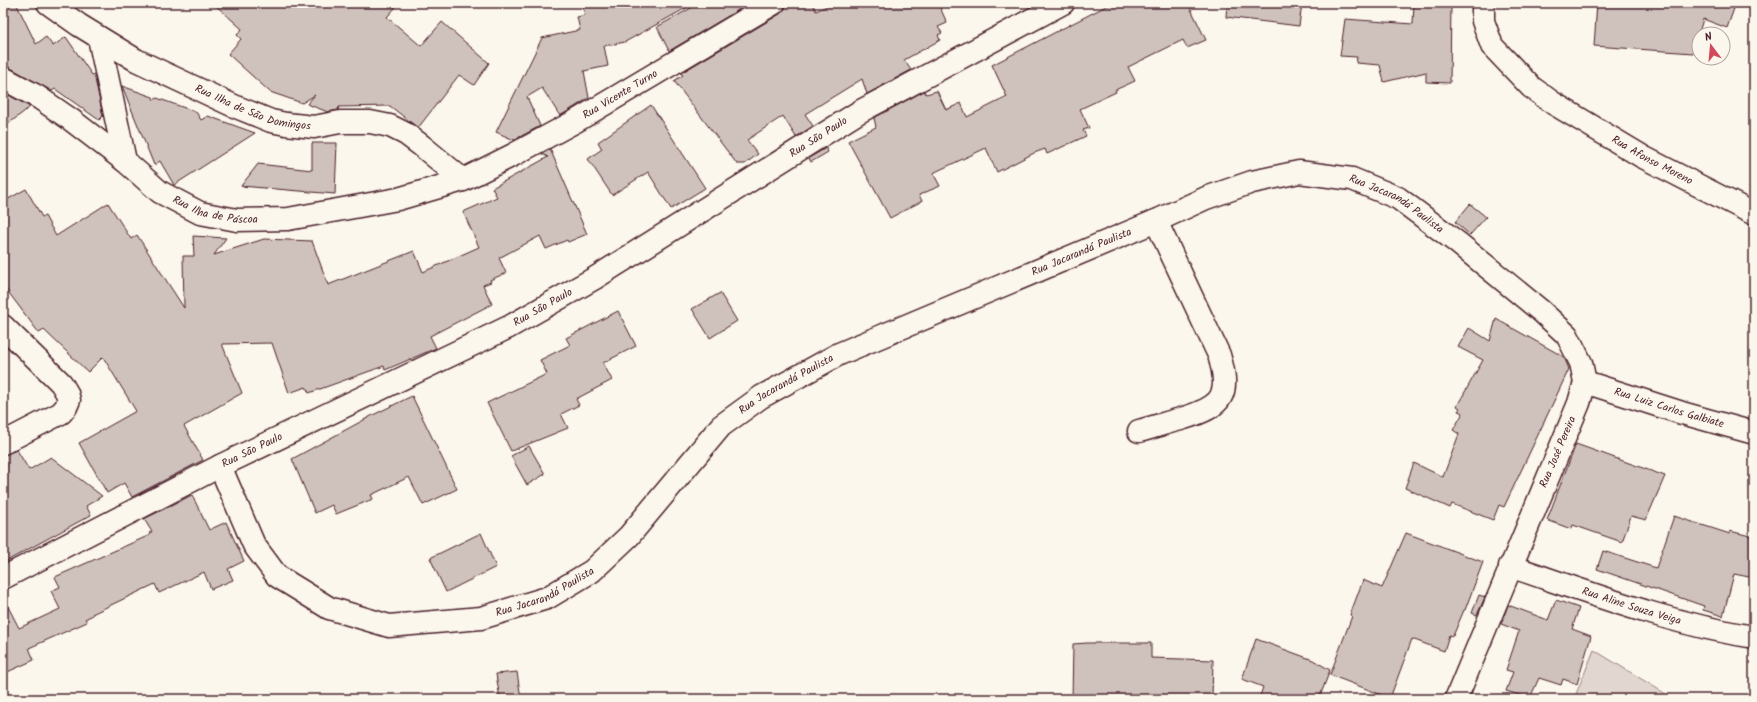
<svg xmlns="http://www.w3.org/2000/svg" width="1757" height="702" font-family="Kalam,sans-serif">
<rect width="100%" height="100%" fill="#fbf7ec"/>
<filter id="ink" filterUnits="userSpaceOnUse"><feTurbulence type="fractalNoise" baseFrequency=".025" numOctaves="2"/><feDisplacementMap in="SourceGraphic" scale="8" xChannelSelector="R" yChannelSelector="G"/><feConvolveMatrix kernelMatrix="1 2 1 2 8 2 1 2 1" color-interpolation-filters="sRGB"/></filter>
<g filter="url(#ink)">
<path fill="#e2d7d0" stroke="#967b7e" d="M1594,650L1674,699H1574Z"/>
<g fill="#cfc2bc" stroke="#4a1f2b">
<path d="M3,3H16L36,44L46,37L53,46L66,37L92,75L94,74L103,116L99,120L55,89L52,91L9,67L3,66Z"/>
<path d="M213,3H370L396,7L387,17L421,46L442,22L489,63L474,85L459,75L418,128L390,106L339,107L338,110L328,112L307,104L315,95L302,103L270,92L228,54L241,39L237,35L242,29Z"/>
<path d="M582,3H695L625,42L604,46L608,66L584,71L589,98L560,116L542,88L527,97L540,126L514,140L496,132L542,38L580,30L577,17L585,15Z"/>
<path d="M700,3H750L669,51L657,27Z"/>
<path d="M786,3H812L816,11L833,3H938L947,23L938,27L942,33L938,35L940,40L904,60L911,70L867,94L862,79L805,114L813,126L796,137L783,116L747,140L758,154L745,164H737L674,81L683,75L681,73L780,14L785,9Z"/>
<path d="M1112,3H1188L1206,40L1187,48L1183,40L1128,67L1135,81L1115,90L1116,92L1080,109L1089,128L1083,130L1086,136L1047,154L1045,149L1034,153L997,172L986,148L933,173L940,186L919,195L922,201L890,218L848,141L876,127L874,118L924,91L926,94L937,91L946,110L961,103L967,117L1007,97L992,65Z"/>
<path d="M1227,3H1302L1299,26L1226,17Z"/>
<path d="M1414,3H1451L1450,83L1426,82V72L1384,82L1380,65L1356,63L1357,57L1340,56L1345,19L1413,24Z"/>
<path d="M1597,3H1736L1727,28L1703,19L1693,53L1594,46Z"/>
<path d="M122,86L153,97L154,100L157,98L196,112L201,120L208,116L255,133L174,185L160,161L154,165Z"/>
<path d="M3,92L30,107L3,128Z"/>
<path d="M651,105L705,188L671,209L648,172L612,195L588,159L602,149L598,142Z"/>
<path d="M312,143H337L335,194L241,186L258,164L312,170Z"/>
<path d="M826,148L828,152L811,162L809,158Z"/>
<path d="M550,149L587,234L568,242L567,240L546,249L540,236L499,258L506,273L490,280L491,282L483,285L492,304L430,336L436,348L385,370L384,366L309,393L306,387L289,393L272,343L222,344L242,393L184,426L203,460L132,497L124,483L107,493L79,443L136,411L103,357L88,372L44,330L39,333L3,285V202L26,189L42,217L45,216L56,236L108,203L131,239L137,235L184,308L183,256H194L193,236L226,238L214,255L264,239L312,241L328,285L414,251L423,272L479,247L463,212L497,197L492,188L548,157L542,154Z"/>
<path d="M1470,204L1486,217L1470,235L1455,222Z"/>
<path d="M720,293L737,321L710,338L692,309Z"/>
<path d="M618,311L636,346L603,363L612,380L576,399L579,405L561,414L568,428L511,451L487,403L547,374L540,360L570,345L566,338Z"/>
<path d="M1496,319L1564,357L1569,369L1504,507L1499,505L1493,520L1452,504L1450,508L1405,488L1414,463L1443,477L1459,434L1453,430L1463,413L1458,411L1460,408L1457,406L1483,360L1458,347L1469,328L1490,341Z"/>
<path d="M412,396L457,489L423,505L409,477L371,495L373,499L336,514L332,505L315,513L292,459L373,415Z"/>
<path d="M1576,444L1665,476L1646,520L1631,516L1622,542L1573,525L1571,529L1547,520Z"/>
<path d="M529,446L545,474L527,485L511,456Z"/>
<path d="M17,450L29,470L51,457L102,496L86,506L91,515L3,563V455Z"/>
<path d="M192,495L209,530L226,522L244,561L228,569L233,580L211,589L204,572L159,593L155,584L92,614L93,615L85,619L87,622L29,648L34,660L3,674V597L19,628L60,609L51,591L60,587L55,577L150,535L149,533L152,532L144,519Z"/>
<path d="M1674,516L1730,534V531L1754,537V578L1734,574L1723,616L1703,610L1704,606L1597,569L1603,551L1656,568Z"/>
<path d="M481,533L496,567L446,592L430,558Z"/>
<path d="M1406,533L1483,562L1465,610H1464L1453,636L1449,635L1444,651L1412,639L1390,698L1330,675L1352,616L1350,615L1363,580L1382,588Z"/>
<path d="M1479,595L1485,597L1477,615L1472,613Z"/>
<path d="M1556,600L1579,608L1572,629L1591,636L1577,684L1563,679L1561,685L1539,678L1530,698L1506,691L1513,672L1506,670L1519,631L1501,624L1508,605L1548,620Z"/>
<path d="M1256,639L1313,660L1330,670L1319,699H1259L1263,687L1242,679Z"/>
<path d="M1087,643H1151V658L1213,660L1212,699H1072L1073,644Z"/>
<path d="M517,672L521,699H500L496,674Z"/>
</g>
<g fill="none" stroke-linecap="round" stroke-linejoin="round">
<defs>
<g id="minor">
<path id="s1" d="M48,3L79,25L136,60L234,106L271,121L286,124L314,127L340,122H370L390,126L406,134L422,146L463,180"/>
<path id="s2" d="M1483,3V21L1492,46L1531,87L1553,103L1643,157L1754,214"/>
<path d="M99,38L125,161"/>
<path id="s3" d="M3,78L38,97L70,119L125,161L160,192L200,213L237,220L288,219L398,199L463,180L513,155L576,121L774,3"/>
<path d="M3,326L61,383L67,393L69,400L66,407L61,413L3,443"/>
<path id="s4" d="M1585,382L1682,413L1754,433"/>
<path d="M1139,431C1154,427 1169,422 1184,418C1223,406 1231,395 1219,355L1156,221"/>
<path id="s5" d="M220,466L254,545L277,576L329,608L389,626L481,618L547,598L592,571L629,536L721,426L761,397L839,354L1156,221L1206,198L1252,182L1299,172L1352,179L1398,198L1458,243L1541,311L1567,335L1581,363L1585,382L1579,403L1456,699"/>
<path id="s6" d="M1510,566C1590,593 1670,624 1754,637"/>
<path id="s7" d="M3,578L220,466L509,327L595,278L859,112L1063,3"/>
</g>
</defs>
<use href="#minor" stroke="#4a1f2b" stroke-width="25"/>
<use href="#minor" stroke="#fbf7ec" stroke-width="22"/>
</g>
</g>
<g text-anchor="middle" dominant-baseline="central" stroke-width="4" stroke-linejoin="round" paint-order="stroke">
<g font-size="11" fill="#4a1f2b" stroke="#fbf7ec">
<text stroke="none"><textPath href="#s3" startOffset="687">Rua Vicente Turno</textPath></text>
<text stroke="none"><textPath href="#s1" startOffset="232">Rua Ilha de São Domingos</textPath></text>
<text stroke="none"><textPath href="#s7" startOffset="928">Rua São Paulo</textPath></text>
<text stroke="none"><textPath href="#s2" startOffset="243">Rua Afonso Moreno</textPath></text>
<text stroke="none"><textPath href="#s5" startOffset="1395">Rua Jacarandá Paulista</textPath></text>
<text stroke="none"><textPath href="#s3" startOffset="254">Rua Ilha de Páscoa</textPath></text>
<text stroke="none"><textPath href="#s5" startOffset="1058">Rua Jacarandá Paulista</textPath></text>
<text stroke="none"><textPath href="#s7" startOffset="604">Rua São Paulo</textPath></text>
<text stroke="none"><textPath href="#s5" startOffset="734">Rua Jacarandá Paulista</textPath></text>
<text stroke="none"><textPath href="#s4" startOffset="88">Rua Luiz Carlos Galbiate</textPath></text>
<text stroke="none"><textPath href="#s7" startOffset="280">Rua São Paulo</textPath></text>
<text transform="translate(1558 452) rotate(-67)">Rua José Pereira</text>
<text stroke="none"><textPath href="#s5" startOffset="410">Rua Jacarandá Paulista</textPath></text>
<text stroke="none"><textPath href="#s6" startOffset="128">Rua Aline Souza Veiga</textPath></text>
</g>
</g>
<rect width="1757" height="702" fill="none" stroke="#fbf7ec" stroke-width="16"/>
<rect x="8" y="8" width="1741" height="686" fill="none" stroke="#4a1f2b" stroke-width="1.5" filter="url(#ink)"/>
<g transform="translate(1711 46) rotate(344)"><circle r="19" fill="#fbf7ec" stroke="#b4a19f"/>
<path d="M0-3L7 15L0 10L-7 15Z" fill="#d1495b"/>
<text y="-6" font-size="11" font-weight="bold" text-anchor="middle" fill="#4a1f2b">N</text>
</g>
</svg>
